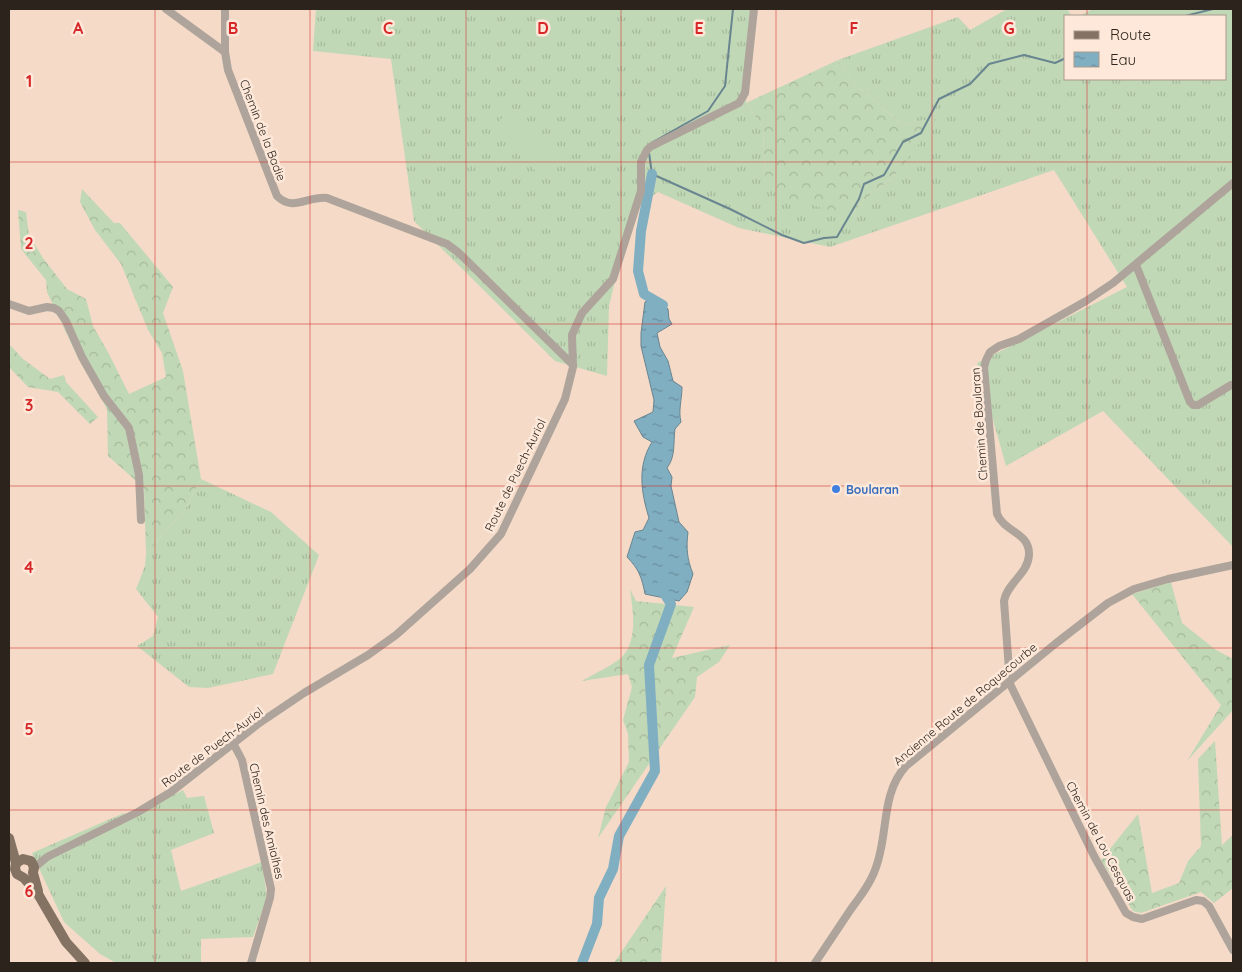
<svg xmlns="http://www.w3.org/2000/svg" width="1242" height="972" font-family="Quicksand,sans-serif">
<defs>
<pattern id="grass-tufts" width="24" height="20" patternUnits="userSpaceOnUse" patternTransform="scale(1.25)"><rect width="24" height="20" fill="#c1d8b6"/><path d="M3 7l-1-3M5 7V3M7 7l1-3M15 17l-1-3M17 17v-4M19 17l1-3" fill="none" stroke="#a6b99c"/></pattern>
<pattern id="forest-crowns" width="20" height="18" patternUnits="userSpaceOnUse" patternTransform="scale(1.25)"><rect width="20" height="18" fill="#c1d8b6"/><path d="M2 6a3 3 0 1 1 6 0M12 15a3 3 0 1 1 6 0" fill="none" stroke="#a6b99c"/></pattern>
<pattern id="water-ripples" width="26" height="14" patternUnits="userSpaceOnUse" patternTransform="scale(1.25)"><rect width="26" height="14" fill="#81afc2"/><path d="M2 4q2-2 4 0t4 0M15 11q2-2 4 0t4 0" fill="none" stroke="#6a8e9d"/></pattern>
</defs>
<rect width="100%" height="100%" fill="#f4dac7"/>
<g fill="url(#grass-tufts)">
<path d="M316,9H756L746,103L763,128L765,175L851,216L863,201L895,175L915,121L903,125L854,84L838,60L958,17L970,30L1007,9H1067L1072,16H1066V79H1226V16H1079L1093,9H1233V547L1103,411L1006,466L977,363L1127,287L1054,170L830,247L739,228L658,192L632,210L609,306L607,376L555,361L414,221L391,59L313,51Z"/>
<path d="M201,479L271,512L319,555L273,674L208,688L189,687L137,646L153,636L158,617L136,589L145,566L146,554L185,509Z"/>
<path d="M183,790L187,798L204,796L214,833L171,850L181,891L262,862L267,897L253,937L201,939V963H116L100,954L64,922L32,853L124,813L131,817Z"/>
</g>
<g fill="url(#forest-crowns)">
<path d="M838,60L854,84L903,125L915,121L938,119L895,175L863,201L851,216L783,197L765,175L763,128L746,103Z"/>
<path d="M82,189L114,223H120L173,287L163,313L183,371L201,479L185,509L146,554L144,488L108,456L107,409L78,358L47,292L46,280L21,249L18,210L26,212L29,235L43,258L67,289L86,299L93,326L109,354L129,394L166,377L162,353L148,330L121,264L95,230L80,202Z"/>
<path d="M9,344L23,359L50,379L64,375L66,382L98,417L90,424L58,392L28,387L9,367Z"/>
<path d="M1171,582L1182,623L1216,650L1233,659V710L1187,761L1221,705L1132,594Z"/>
<path d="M630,589L636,601L694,607L672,658L730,645L719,662L697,677L695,697L598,838L606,807L629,762L628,734L623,720L632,687L628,674L582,681C592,675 615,664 622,657C638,640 633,611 630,589Z"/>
<path d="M1215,741L1222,845L1233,835V888L1214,903L1201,892L1141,913L1133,911L1101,860L1138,814L1152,893L1179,883L1188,861L1201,846L1198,759Z"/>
<path d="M666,886L661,963H614Z"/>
</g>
<path fill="#c1d8b6" d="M507,111H512L556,151C555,164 549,167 538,173L496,133L498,123Z"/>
<path fill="url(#water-ripples)" stroke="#688590" d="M655,297L668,309L669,319L672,324L657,333L660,347L668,361L673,381L682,387C682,399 678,411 681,422L675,429C673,443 676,456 667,468L672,477L671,486L679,522L688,532C686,548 687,559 693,574L687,592L679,601L645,594C642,578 639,569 627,557L635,532L643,530L649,518C641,492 637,466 652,442L643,437L634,421L653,412L654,400L641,346V333L645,302Z"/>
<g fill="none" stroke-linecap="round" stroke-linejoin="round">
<g stroke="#688590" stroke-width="2">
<path d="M1185,16L1213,9"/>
<path d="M653,142L708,111L725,86L733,9"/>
<path d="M649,153L652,174L730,209L782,235L804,243L824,238L837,237L859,199L864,184L884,175L903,142L921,133L939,99L970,84L989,64L1024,55L1055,63L1066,58"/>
</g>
<g stroke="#81afc2" stroke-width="10">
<path d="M652,174L641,231L638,271L644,294L663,305"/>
<path d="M582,963L597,924L599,898L613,869L619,836L655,771L649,665L671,604L660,587"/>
</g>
<g stroke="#aea49b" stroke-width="8">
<path d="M166,9L225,52"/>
<path d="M225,9V52L228,70L277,196C293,212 307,196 327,198L447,244L459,253L573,365"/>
<path d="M1233,183L1113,283L1086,301L1019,339L999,346L990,352L986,360L984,367L997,514C1005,533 1030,532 1029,555C1028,574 1007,583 1004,601L1010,684L1094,856L1126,913L1133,917L1142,919L1196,900L1203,901L1209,906L1233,950"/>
<path d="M1136,265L1190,402L1193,405H1198L1231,385"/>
<path d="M9,304L29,311L47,307L54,308L59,311L66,321L82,357L104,396L129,428L139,475L141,520"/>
<path d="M233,743L242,760L271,889L270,898L251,963"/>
<path d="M34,868L47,857L138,812L171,792L258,724L304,693L368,655L396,635L470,569L501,534L565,399L573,367L572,335L582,313L613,279L641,191V162L647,150L650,147L739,103L745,93L754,9"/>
<path d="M815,963C827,945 839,927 851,909C860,897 870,884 875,870C889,836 880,794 906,766L1055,644L1108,603L1134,589L1168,579L1233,565"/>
</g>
<g stroke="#847262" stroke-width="10">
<path d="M9,838L16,863L15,869L17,874L24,878L38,894L66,942L85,963"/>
<path d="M16,863L23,859L31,861L34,867L33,873L38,891"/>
</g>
</g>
<path fill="none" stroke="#d62828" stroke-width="1" stroke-opacity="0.55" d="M155,9V963M310,9V963M466,9V963M621,9V963M776,9V963M932,9V963M1087,9V16M1087,79V963M9,162H1233M9,324H1233M9,486H1233M9,648H1233M9,810H1233"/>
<circle fill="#3f7fe0" stroke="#fde8d9" stroke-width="2" cx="836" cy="489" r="5"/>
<g text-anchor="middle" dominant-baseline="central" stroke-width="5" stroke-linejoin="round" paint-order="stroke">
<g font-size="12" fill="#2c231c" stroke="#fde8d9">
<text transform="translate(263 130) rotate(69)">Chemin de la Badie</text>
<text transform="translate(979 424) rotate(-94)">Chemin de Boularan</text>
<text transform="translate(515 475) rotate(-64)">Route de Puech-Auriol</text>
<text transform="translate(965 704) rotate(-40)">Ancienne Route de Roquecourbe</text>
<text transform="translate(212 747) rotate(-37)">Route de Puech-Auriol</text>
<text transform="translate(267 821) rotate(77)">Chemin des Amialhes</text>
<text transform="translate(1101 841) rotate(62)">Chemin de Lou Cesquas</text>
</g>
<g font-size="12" font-weight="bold" fill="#366cbe" stroke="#fde8d9" text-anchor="start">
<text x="846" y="489">Boularan</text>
</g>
</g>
<g font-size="16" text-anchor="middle" font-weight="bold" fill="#d62828" stroke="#fde8d9" stroke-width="5" stroke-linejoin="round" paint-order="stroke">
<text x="78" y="34">A</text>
<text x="233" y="34">B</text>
<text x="388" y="34">C</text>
<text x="543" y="34">D</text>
<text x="699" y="34">E</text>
<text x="854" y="34">F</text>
<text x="1009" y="34">G</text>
<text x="29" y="87">1</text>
<text x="29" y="249">2</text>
<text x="29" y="411">3</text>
<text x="29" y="573">4</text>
<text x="29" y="735">5</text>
<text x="29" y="897">6</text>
</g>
<rect width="1242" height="972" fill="none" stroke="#2c231c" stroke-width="20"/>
<rect x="1064" y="15" width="162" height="65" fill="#fde8d9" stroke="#a9998d"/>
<rect x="1074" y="31" width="25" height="8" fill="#847262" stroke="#a9998d"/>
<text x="1110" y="40" font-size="15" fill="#2c231c">Route</text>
<rect x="1074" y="52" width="25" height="15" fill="url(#water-ripples)" stroke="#a9998d"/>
<text x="1110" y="65" font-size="15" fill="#2c231c">Eau</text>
</svg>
